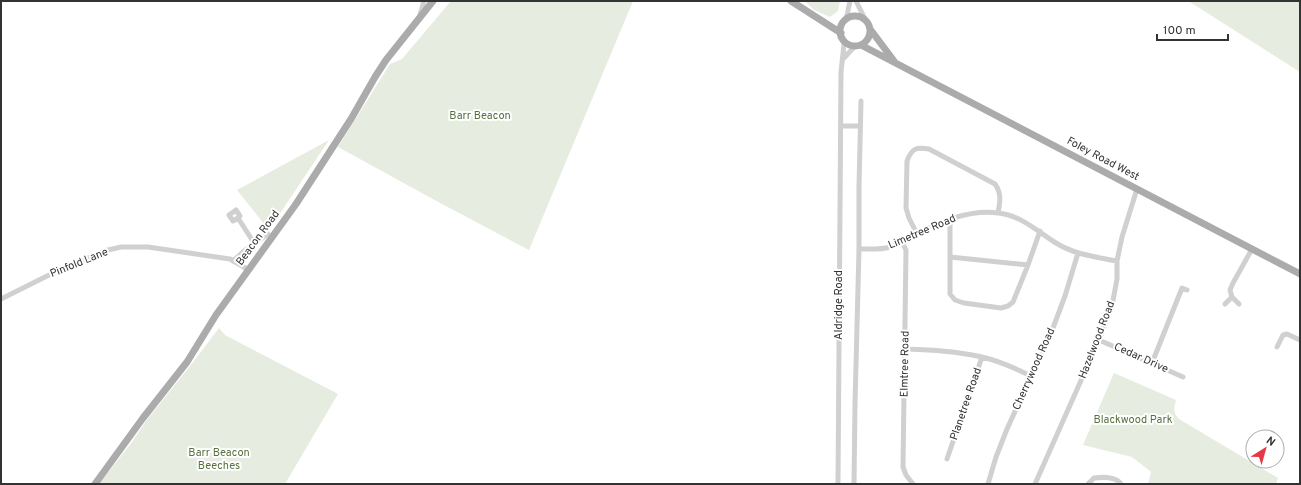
<svg xmlns="http://www.w3.org/2000/svg" width="1301" height="485" viewBox="0 0 1301 485" font-family="Overpass,sans-serif">
  <style>
    .green { fill: #e6ecdf }
    .lines { fill: none; stroke-linecap: round; stroke-linejoin: round }
    .minor { stroke: #d0d0d0; stroke-width: 5 }
    .major { stroke: #ababab; stroke-width: 7 }
    .labels { text-anchor: middle; dominant-baseline: central; stroke-width: 4; stroke-linejoin: round; paint-order: stroke }
    .park-label { font-size: 11px; fill: #56703f; stroke: #fff }
    .street-label { font-size: 11px; fill: #333; stroke: #fff }
  </style>
  <rect width="100%" height="100%" fill="#fff"/>
  <path class="green" d="M451,1H633L529,250L442,204L338,147L390,64L402,59Z
    M805,1H840L838,11L830,17L814,10Z
    M1188,1H1300V72L1201,9Z
    M329,140L269,230L237,190Z
    M219,328L225,335L338,394L285,484H99L132,442L146,421L194,361Z
    M1114,373L1176,400C1174,408 1173,413 1179,419L1278,478L1276,484H1148L1151,472L1132,457L1083,445Z"/>
  <g class="lines">
    <path class="minor" d="M856,1L866,21
      M420,15L424,1
      M846,20L850,1
      M844,58L855,46
      M841,126H860
      M238,218L233,221L229,215L236,210L240,216L238,218L254,243
      M950,220V294L955,300L964,303L1001,308L1008,306L1013,302L1028,265L1040,231
      M917,234L909,218L906,208L907,161C912,148 916,147 929,149L995,184C1002,194 1000,202 998,213
      M902,242L906,250L903,467L906,475L913,484
      M859,249C869,249 880,250 890,247C899,244 908,238 917,234C941,221 970,209 998,213C1021,215 1038,232 1056,243C1075,255 1097,257 1117,261
      M950,257L1028,265
      M233,261L244,251L268,234
      M1,299L47,276L104,251L121,247H148L230,259L249,270
      M1225,304L1232,297
      M1239,304L1232,297L1230,290L1233,283L1252,249
      M1099,340L1183,377
      M1277,347L1283,335L1287,334L1300,340
      M905,349C930,350 957,351 982,357C999,361 1015,368 1031,376
      M1152,363L1182,288L1187,290
      M947,459L982,357
      M838,484L841,72L844,44L842,38
      M854,484L855,404L859,249V186L861,101
      M988,484L996,457L1007,429L1053,328L1065,296L1078,253
      M1035,484L1099,340L1112,306L1117,279V261L1122,237L1137,189
      M1088,484L1094,478C1103,477 1116,476 1121,484"/>
    <path class="major" d="M791,1L841,33
      M840 31a15 15 0 1 1 30 0a15 15 0 1 1-30 0Z
      M870,29L894,61
      M861,45L1300,274
      M95,484L143,418L187,362L216,315L296,204L351,119L375,77L386,60L433,1"/>
  </g>
  <g class="labels">
    <g class="park-label">
      <text x="480" y="116">Barr Beacon</text>
      <text x="1133" y="420">Blackwood Park</text>
      <text x="219" y="453">Barr Beacon<tspan x="219" dy="13">Beeches</tspan></text>
    </g>
    <g class="street-label">
      <text transform="translate(1103 159) rotate(28)">Foley Road West</text>
      <text transform="translate(922 232) rotate(-23)">Limetree Road</text>
      <text transform="translate(258 238) rotate(-54)">Beacon Road</text>
      <text transform="translate(79 263) rotate(-22)">Pinfold Lane</text>
      <text transform="translate(839 305) rotate(-90)">Aldridge Road</text>
      <text transform="translate(1097 340) rotate(-69)">Hazelwood Road</text>
      <text transform="translate(1141 358) rotate(24)">Cedar Drive</text>
      <text transform="translate(905 364) rotate(-89)">Elmtree Road</text>
      <text transform="translate(1034 369) rotate(-66)">Cherrywood Road</text>
      <text transform="translate(966 404) rotate(-71)">Planetree Road</text>
    </g>
  </g>
  <rect width="1301" height="485" fill="none" stroke="#333333" stroke-width="4"/>
  <g transform="translate(1265 449) rotate(37)"><circle r="19" fill="#ffffff" stroke="#adadad"/>
  <path d="M0-3L7 15L0 10L-7 15Z" fill="#e63946"/>
  <text y="-6" font-size="11" font-weight="bold" text-anchor="middle" fill="#333333">N</text>
  </g>
  <path d="M1157 34v6h71v-6" fill="none" stroke="#333333" stroke-width="2"/>
  <text x="1163" y="34" font-size="12" fill="#333333" stroke="#ffffff" stroke-width="3" paint-order="stroke">100 m</text>
</svg>
